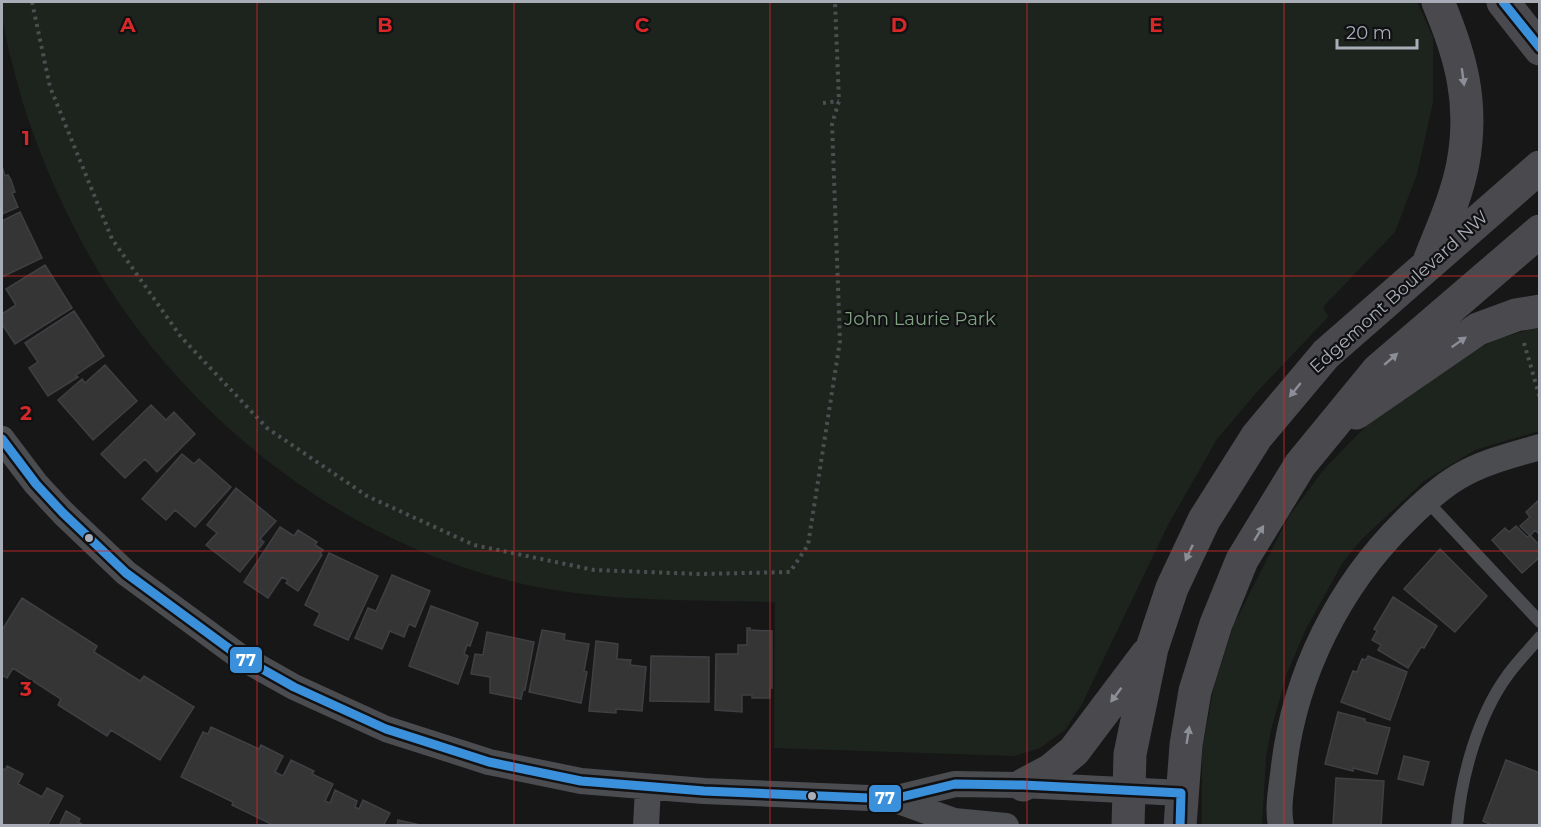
<svg xmlns="http://www.w3.org/2000/svg" width="1541" height="827" viewBox="0 0 1541 827" font-family="Montserrat,sans-serif">
  <style>
    .green { fill: #1d241e }
    .building { fill: #353536; stroke: #3f4043; stroke-width: 1.5 }
    .lines { fill: none; stroke-linecap: round; stroke-linejoin: round }
    .path { stroke: #4d4e52; stroke-width: 4; stroke-dasharray: 3 4.5; stroke-linecap: butt }
    .service { stroke: #4b4c50; stroke-width: 12 }
    .minor { stroke: #4b4c50; stroke-width: 26 }
    .secondary { stroke: #4a4a4e; stroke-width: 33 }
    .bus-1-casing { stroke: #111113; stroke-width: 14 }
    .bus-1 { stroke: #3a90db; stroke-width: 9 }
    .oneway { fill: #8c8f98 }
    .grid { fill: none; stroke: #d62828; stroke-width: 1.5; stroke-opacity: 0.55 }
    .bus-dot { fill: #a8adb8; stroke: #111113; stroke-width: 2 }
    .labels { text-anchor: middle; dominant-baseline: central; stroke-width: 4.5; stroke-linejoin: round; paint-order: stroke }
    .street-label { font-size: 18px; fill: #a8adb8; stroke: #111113 }
    .park-label { font-size: 18px; fill: #7fa381; stroke: #111113 }
    .grid-label { font-size: 20px; text-anchor: middle; font-weight: bold; fill: #d62828; stroke: #111113; stroke-width: 4.5; stroke-linejoin: round; paint-order: stroke }
    .line-badge { stroke: #111113; stroke-width: 2 }
    .badge-label { font-size: 16px; text-anchor: middle; font-weight: bold; fill: #fff }
  </style>
  <rect width="100%" height="100%" fill="#171717"/>
  <path class="green" d="M2,2H1417L1433,37V102L1417,174L1395,232L1323,307L1328,317L1256,393L1217,439L1168,525L1082,704L1065,730L1040,748L1015,756L774,748L775,602C697,600 620,602 542,588C337,549 156,399 67,213C44,166 25,117 13,66C7,44 2,24 2,2Z
    M1539,327V431L1475,450L1424,481L1361,540L1343,562L1306,629L1287,673L1271,730L1266,757L1262,825L1202,826V751L1214,686L1234,624L1289,516L1325,468L1370,422L1448,363L1497,339Z"/>
  <path class="building" d="M2,166L5,176L8,175L11,180L15,192L12,193L18,207L2,214Z
    M20,212L42,258L2,277V221Z
    M45,265L72,308L15,344L2,324V314L16,305L6,289Z
    M74,311L104,356L76,375L78,377L48,396L29,368L38,362L25,343Z
    M105,365L137,401L93,440L58,400L82,379L85,383Z
    M151,405L166,420L174,412L195,434L157,472L145,459L125,478L101,454Z
    M182,454L194,464L199,459L231,487L195,527L175,510L166,520L142,499Z
    M236,488L276,521L260,539L264,542L240,572L206,545L217,533L207,525Z
    M1540,499V535L1535,530L1530,536L1520,526L1530,517L1526,512Z
    M1516,526L1527,537L1530,535L1540,546V557L1522,573L1492,540L1505,528L1509,532Z
    M280,527L294,536L298,530L317,542L315,545L323,550L320,554L322,555L298,591L286,583L288,580L282,577L268,598L244,582Z
    M1440,549L1487,596L1455,632L1404,589Z
    M329,553L378,576L348,640L314,625L320,613L305,605Z
    M392,575L430,591L415,627L409,624L404,637L390,631L382,649L355,638L368,608L376,611Z
    M1393,597L1437,626L1424,648L1421,647L1408,668L1378,650L1381,645L1372,640L1377,631L1374,629Z
    M22,598L97,646L94,652L140,681L144,676L194,707L160,760L111,730L107,736L58,705L61,699L13,668L7,678L2,675V630Z
    M431,606L478,623L470,646L467,645L464,654L468,656L458,684L409,666Z
    M747,628H750V630L772,631V688H770V698H752V695H742V712L715,710L716,654H738V645H747Z
    M542,630L565,634L564,640L589,644L584,671L587,672L581,703L529,692Z
    M487,632L534,642L525,690H523L521,699L490,693V677L471,674L475,654L483,655Z
    M596,641L618,644L617,659L631,660L630,665L646,667L642,711L616,709V713L589,711Z
    M651,656L709,657V702L650,701Z
    M1368,656L1407,672L1390,720L1341,702L1353,671L1357,672L1362,659L1366,660Z
    M1338,712L1365,719V722L1390,728L1377,774L1353,768V771L1325,764Z
    M211,727L259,749L261,745L283,756L275,772L283,776L291,760L314,771L312,774L333,784L325,801L330,803L335,790L357,801L355,807L359,809L363,800L390,813L383,826H275L232,805L233,802L181,777L203,732L208,734Z
    M1404,756L1429,762L1423,785L1398,779Z
    M1506,760L1540,773V826H1494L1483,821Z
    M7,766L23,774L18,784L42,797L47,788L63,796L47,826H2V768L5,770Z
    M1336,778L1384,781L1381,826H1333Z
    M66,811L80,819L78,822L85,826H59Z
    M398,820L425,826H397Z"/>
  <g class="lines">
    <path class="path" d="M32,2L50,87L112,239L181,337L267,428L367,496L474,545L594,570L699,574L790,572L808,545L840,341L832,124L839,101L835,2
      M823,103L839,101
      M1524,343L1540,398"/>
    <path class="service" d="M1426,500L1540,622
      M1457,826C1461,777 1478,716 1507,676C1516,663 1529,650 1540,637"/>
    <path class="minor" d="M2,439L36,484L63,513L126,573L239,656L294,687L386,729L489,762L581,781L704,791L893,799L955,784L1023,785L1181,793
      M893,799L954,821L1006,826
      M646,826L648,788
      M1281,826C1277,806 1282,786 1284,766C1295,674 1339,586 1405,521C1421,505 1438,489 1458,477C1483,462 1512,455 1540,447"/>
    <path class="secondary" d="M1503,2L1540,49
      M1430,259C1442,228 1457,196 1463,163C1474,103 1461,56 1438,2
      M1356,413L1478,329L1516,315L1540,311
      M1023,785L1051,770L1074,751L1147,654
      M1128,826L1130,754L1152,648L1172,588L1204,520L1257,436L1326,354L1540,167
      M1180,826L1186,745L1195,691L1216,624L1242,560L1300,465L1378,370L1540,231"/>
    <defs>
      <path id="bus-1" d="M1503,2L1540,48
        M2,439L36,484L63,513L126,573L239,656L294,687L386,729L489,762L581,781L704,791L893,799L955,784L1023,785L1181,793L1180,826"/>
    </defs>
    <use href="#bus-1" class="bus-1-casing"/>
    <use href="#bus-1" class="bus-1"/>
  </g>
  <defs><path id="oneway-solid" d="M-6-.8H1V-3.2L6.5 0L1 3.2V.8H-6Z" transform="scale(1.5)"/></defs>
  <g class="oneway">
    <use href="#oneway-solid" transform="translate(1463 77) rotate(82)"/>
    <use href="#oneway-solid" transform="translate(1459 342) rotate(-35)"/>
    <use href="#oneway-solid" transform="translate(1391 359) rotate(-41)"/>
    <use href="#oneway-solid" transform="translate(1295 390) rotate(129)"/>
    <use href="#oneway-solid" transform="translate(1259 533) rotate(-58)"/>
    <use href="#oneway-solid" transform="translate(1189 553) rotate(115)"/>
    <use href="#oneway-solid" transform="translate(1116 695) rotate(127)"/>
    <use href="#oneway-solid" transform="translate(1188 735) rotate(-81)"/>
  </g>
  <path class="grid" d="M257,2V826M514,2V826M770,2V826M1027,2V826M1284,2V826M2,276H1540M2,551H1540"/>
  <g class="bus-dot">
    <circle cx="89" cy="538" r="5"/>
    <circle cx="812" cy="796" r="5"/>
  </g>
  <g class="labels">
    <g class="street-label">
      <text transform="translate(1399 292) rotate(-42)">Edgemont Boulevard NW</text>
    </g>
    <g class="park-label">
      <text x="920" y="319">John Laurie Park</text>
    </g>
  </g>
  <g class="grid-label">
    <text x="128" y="32">A</text>
    <text x="385" y="32">B</text>
    <text x="642" y="32">C</text>
    <text x="899" y="32">D</text>
    <text x="1156" y="32">E</text>
    <text x="26" y="145">1</text>
    <text x="26" y="420">2</text>
    <text x="26" y="696">3</text>
  </g>
  <g class="line-badge">
    <rect x="229" y="646" width="34" height="28" rx="6" fill="#3a90db"/>
    <rect x="868" y="784" width="34" height="29" rx="6" fill="#3a90db"/>
  </g>
  <g class="badge-label">
    <text x="246" y="666">77</text>
    <text x="885" y="804">77</text>
  </g>
  <rect width="1541" height="827" fill="none" stroke="#a8adb8" stroke-width="6"/>
  <path d="M1337 39v9h80v-9" fill="none" stroke="#a8adb8" stroke-width="3"/>
  <text x="1346" y="39" font-size="18" fill="#a8adb8" stroke="#111113" stroke-width="4.5" paint-order="stroke">20 m</text>
</svg>
